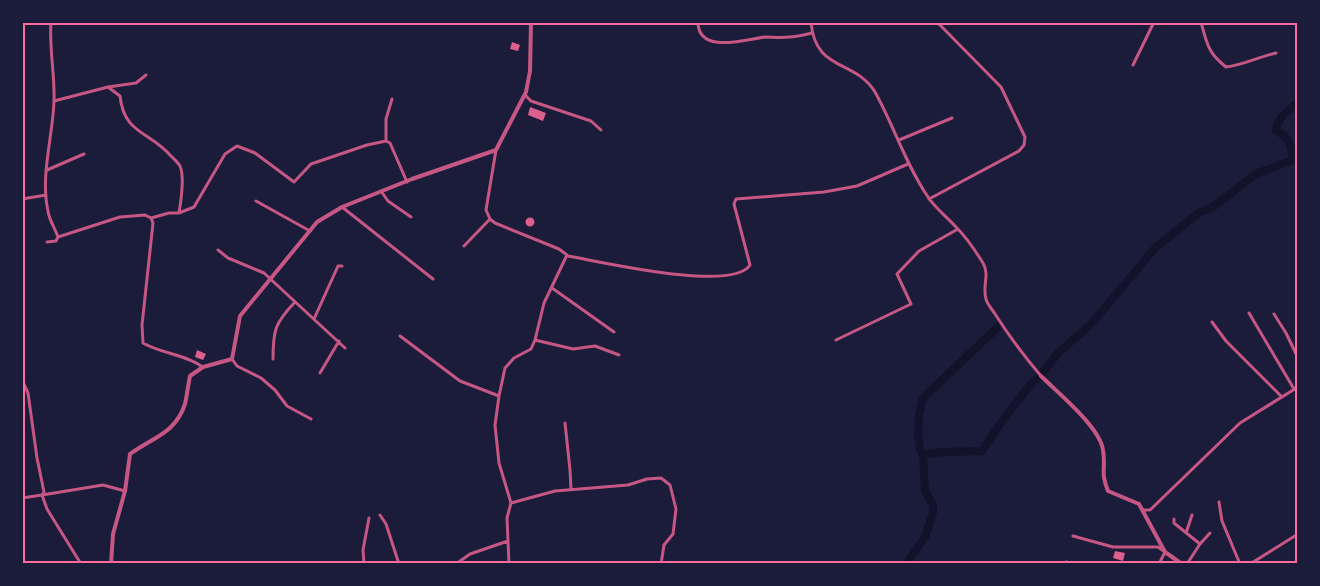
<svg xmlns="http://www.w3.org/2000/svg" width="1320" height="586" viewBox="0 0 1320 586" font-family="Overpass,sans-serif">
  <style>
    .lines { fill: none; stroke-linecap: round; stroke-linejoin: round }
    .canal { stroke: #12122b; stroke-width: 8 }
    .building { fill: #dd5f8e }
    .minor { stroke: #c65784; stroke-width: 3 }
    .tertiary { stroke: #c65784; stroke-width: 4 }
    .neatline { fill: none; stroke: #ff6b9d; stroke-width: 2 }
  </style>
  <rect width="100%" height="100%" fill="#1b1b3a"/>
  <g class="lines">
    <path class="canal" d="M1293,159C1290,144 1291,138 1276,131C1276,119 1289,110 1298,102
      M923,455L920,450L918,434L919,415L923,398L999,326
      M906,564L925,537L933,513V505L925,491L923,455L943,452L982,451L1000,424L1029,386L1041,375L1058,353L1092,323L1156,247L1200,212L1213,207L1256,174L1298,158"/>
  </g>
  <path class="building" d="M512,42L520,45L518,51L510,49Z
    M530,107L546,113L543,121L528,115Z
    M525.5 222a4.5 4.5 0 1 1 9 0a4.5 4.5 0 1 1-9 0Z
    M197,350L206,354L203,360L195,357Z
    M1115,551L1125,553L1123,561L1113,558Z"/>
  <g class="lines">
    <path class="minor" d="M51,22C49,49 55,74 54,101C53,136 40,176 48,211C49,220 55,228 58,237
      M698,22C698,55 747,39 765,37C773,37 781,38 789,37C796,37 804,35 812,33
      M811,22C815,72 855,59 875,92C894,126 906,165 928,197C935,208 947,217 956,227C967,238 975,250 983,263C990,275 982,286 986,299C987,304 992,309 995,314C1009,336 1024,356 1041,376
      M1201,22C1207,44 1208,53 1226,67C1243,65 1258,57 1276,53
      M1133,65L1154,22
      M108,87L120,96C124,134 149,131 170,155C173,158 178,162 180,166C185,177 181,201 179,213
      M525,95L531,101L591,121L601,130
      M392,99L386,119V141L390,143L407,182
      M54,101L108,87L136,83L146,75
      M899,140L952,118
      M496,150L486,210L490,219L495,223L559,249L567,255L544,303L535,340L531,349L514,358L505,368L499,396L495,425L499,463L511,503L555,491L628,485L647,479L661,478L670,485L676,509L673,534L664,545L661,564
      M47,170L84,154
      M381,191L388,201L411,217
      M22,199L46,195
      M929,199L1019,151L1024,145L1025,137L1001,87L937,22
      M256,201L310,231
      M342,207L433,279
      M151,218L153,223L142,325L143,343C162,354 185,354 203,367
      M47,242L56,241L58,237L120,217L145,215L151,218L169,213H179L194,207L225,154L237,146L255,153L294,182L311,164L367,145L386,141
      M464,246L490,219
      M218,250L228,258L264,273L345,348
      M568,256C598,261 732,293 750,265L734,204L736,199L824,192L857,186L908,164
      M552,288L614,332
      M1249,313L1294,389L1298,391
      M1274,314L1286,333L1298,358
      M314,319L338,266H342
      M1212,322L1226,341L1281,396
      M400,336L460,381L499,396
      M535,340L573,349L595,346L619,355
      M836,340L911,304L897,274L919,251L958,229
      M232,359L237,366L261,378L275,390L287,406L311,419
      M273,359C273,330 275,323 295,302
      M320,373L339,341
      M22,380L28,393L37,458L44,492L42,495L22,498
      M565,423L570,470L571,489
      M1219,502L1222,521L1240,564
      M1143,510H1150L1240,423L1298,387
      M380,515L386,524L399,564
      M1174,519V523L1200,544L1187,564
      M1186,533L1192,515
      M1073,536L1113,547H1158L1165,552L1159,564
      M1200,544L1210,533
      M1066,562L1075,564
      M81,564L47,509L42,495L103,485L125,491
      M364,564L363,550L369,518
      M456,564L470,554L508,541
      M509,564L507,518L511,503
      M1250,564L1298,534"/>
    <path class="tertiary" d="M1041,376C1058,393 1100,427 1103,450C1106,468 1100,472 1108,491L1139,504L1165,552L1182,564
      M111,564L113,534L125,491L130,454C153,437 175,434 185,404C187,395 188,386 190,376L203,367L232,359L240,316L317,222L342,207L412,179L496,150L526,92L530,71L531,22"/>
  </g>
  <rect width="1320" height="586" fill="none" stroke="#1b1b3a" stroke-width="48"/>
  <rect x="24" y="24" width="1272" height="538" class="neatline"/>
</svg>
